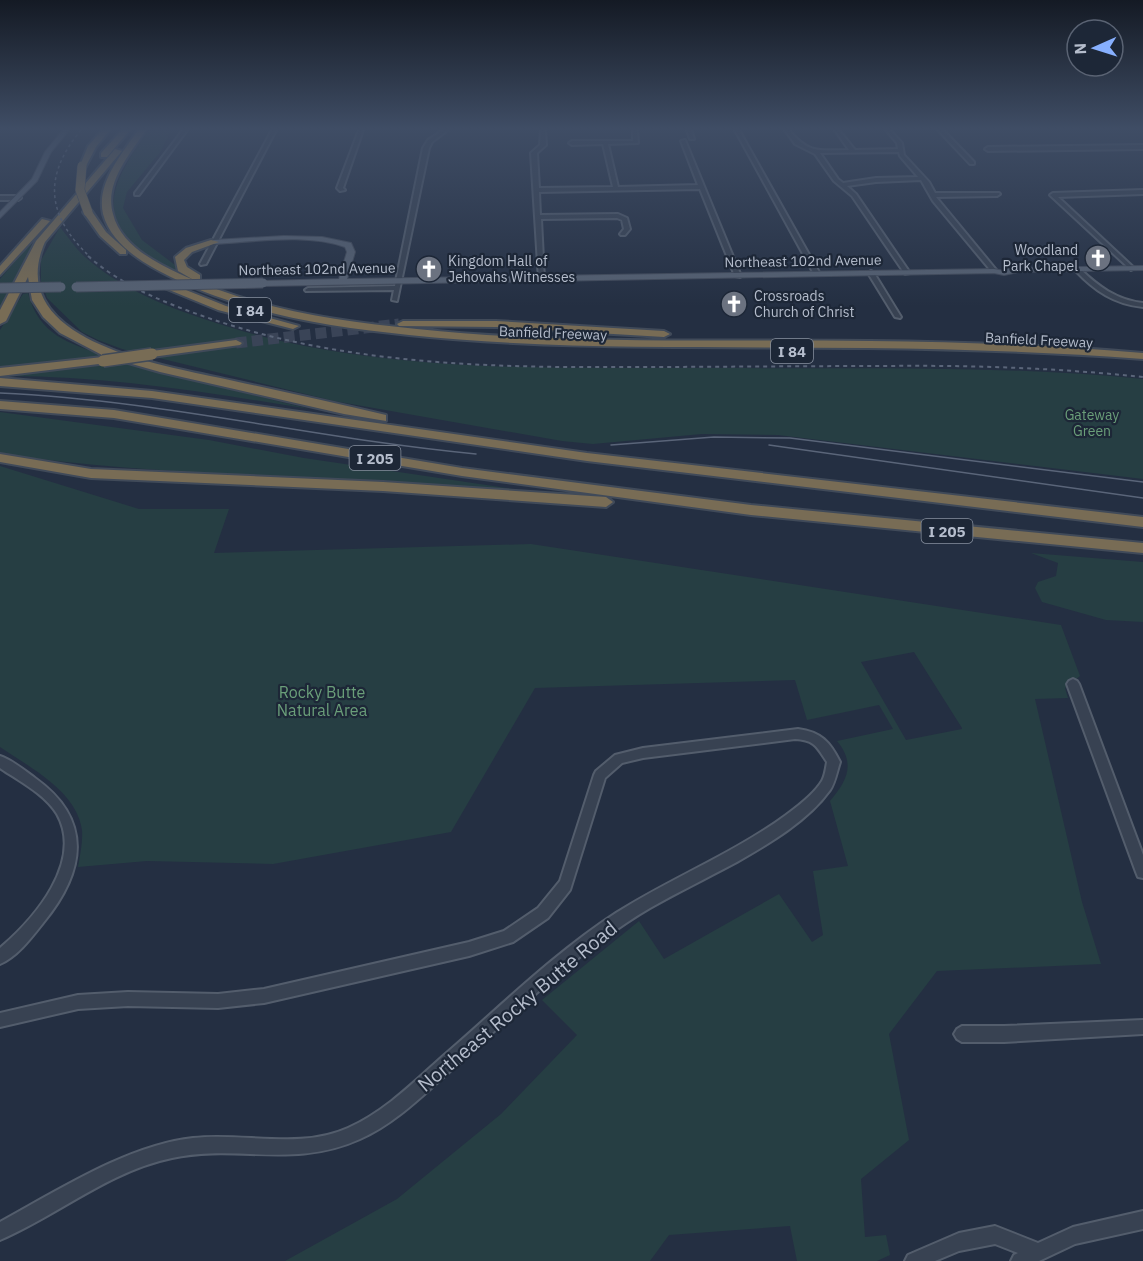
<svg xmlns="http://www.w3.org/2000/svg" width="1143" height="1261" viewBox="0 0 1143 1261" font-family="'IBM Plex Sans',sans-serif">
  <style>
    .green { fill: #263e43; fill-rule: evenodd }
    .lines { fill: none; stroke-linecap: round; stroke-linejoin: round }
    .highway-tunnel { stroke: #3a4457; stroke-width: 11; stroke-dasharray: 11 5; stroke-linecap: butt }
    .minor-casing { stroke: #535d6c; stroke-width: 4 }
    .major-casing { stroke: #424b5b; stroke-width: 2 }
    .highway-casing { stroke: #404a59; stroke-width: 4 }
    .minor { fill: #384252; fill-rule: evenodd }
    .major { fill: #566172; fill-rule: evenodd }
    .highway { fill: #786c55; fill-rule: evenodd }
    .tram { stroke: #5a6579; stroke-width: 1.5 }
    .rail-far1 { stroke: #5a6579; stroke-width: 1.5; stroke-dasharray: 3 3; stroke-linecap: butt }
    .rail { stroke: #5a6579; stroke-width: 2; stroke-dasharray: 4 4; stroke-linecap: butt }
    .major-bridge-casing { stroke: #424b5b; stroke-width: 11; stroke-linecap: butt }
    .highway-bridge-far1-casing { stroke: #404a59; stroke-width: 10; stroke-linecap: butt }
    .highway-bridge-casing { stroke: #404a59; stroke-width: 14; stroke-linecap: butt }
    .major-bridge { stroke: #566172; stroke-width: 9 }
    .highway-bridge-far1 { stroke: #786c55; stroke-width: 9 }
    .highway-bridge { stroke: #786c55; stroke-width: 11 }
    .labels { text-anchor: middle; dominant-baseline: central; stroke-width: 4.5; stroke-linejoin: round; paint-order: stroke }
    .far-poi-label { font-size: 14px; fill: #b5bdcc; stroke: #1d2737; text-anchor: start }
    .far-street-label { font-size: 14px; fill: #b5bdcc; stroke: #1d2737 }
    .far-park-label { font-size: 14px; fill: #6a9e79; stroke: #1d2737 }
    .shield { fill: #1d2737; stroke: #87909f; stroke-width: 1.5 }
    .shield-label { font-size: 15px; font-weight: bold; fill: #b5bdcc }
    .park-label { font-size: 16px; fill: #6a9e79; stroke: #1d2737 }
    .near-street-label { font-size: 20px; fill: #b5bdcc; stroke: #1d2737 }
  </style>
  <rect width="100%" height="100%" fill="#242f42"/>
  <path class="green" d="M149,130H171L161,151L127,192L123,208L142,240L195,280C181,280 165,268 154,260C90,217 113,181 149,130Z
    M60,227C68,237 76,249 85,257C119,287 162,305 204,319C370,376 549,367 722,368C862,369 1003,365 1143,379V479L778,435L702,434L593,444L562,441L334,401L122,349L98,340L82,332L47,298L41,281V260Z
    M32,244L11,292L0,311V279L29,245Z
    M28,293C39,335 68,343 106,356L0,367V330L23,294Z
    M117,362L310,409C210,393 109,376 7,376Z
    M0,412L209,440L304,458L526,491C350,477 174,478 0,454Z
    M0,466L139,509H229L214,553L531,544L1061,625L1080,676L1065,688L1068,698L1035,699L1082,902L1101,964L937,971L889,1034L909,1140L861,1179L865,1237L886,1235L890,1255L877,1261H797L790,1226L669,1235L650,1261H285L397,1199L501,1114L577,1035L542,1000L639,921L664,959L779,894L812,942L823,935L813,871L848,866L830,801C847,781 856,764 837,741L893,729L879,705L807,720L795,680L535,688L451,832L273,864L147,861L78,867C80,855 83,842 82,830C77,791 29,767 0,747ZM914,652L962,728V729L906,740L861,662Z
    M1031,553L1143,562V622L1106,620L1042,602L1035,588L1038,582L1056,576L1058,563Z"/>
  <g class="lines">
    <path class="highway-tunnel" d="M236,343L399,324"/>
    <defs>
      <path id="minor" d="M183,130H187L139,195H135V193Z
        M272,130H276L206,264L201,265L200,264Z
        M359,130H363L343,188L345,190L340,191L337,188Z
        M443,130H448L432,142L429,148L397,301L392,300L394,290L306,291L305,290L308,288L395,286L423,148L428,140Z
        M541,130H545L546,145L537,153L539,188L613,187L603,144L572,145L569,143L572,141H633V130H637L638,143L608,144L618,187L698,185L681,141L685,140L741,276L740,277L735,276L700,189L539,192L540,215L618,214L627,218L630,229L625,235H621L620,234L624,229L622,220L617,218L541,219L544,279L539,280L531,153L540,145Z
        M687,130H691L694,139H690Z
        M735,130H739L820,274L819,275L814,274Z
        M785,130H789C809,155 821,150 849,150L835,130H839L855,150L898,149L897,143L886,130H890L902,143L904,155L929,182L935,193H999L1000,194L997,196L936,197L997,271L992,272L933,201L921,180L876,182L847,186L856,194L910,273L905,274L852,196L834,181L815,154L795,144ZM899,152L900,156L918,177L876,178L843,183L838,179L820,153Z
        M938,130H943L974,162V164H970Z
        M1143,145V149L988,151L985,149L988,147Z
        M1143,190V194L1058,197L1133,267V269L1131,270L1050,195L1053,193Z
        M0,196H18L21,198L18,200H0Z
        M1075,268H1079C1098,286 1116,300 1143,303V307C1114,304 1095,291 1075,270Z
        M871,271L874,273L901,317L900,318L895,317L868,273Z
        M1073,679L1077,681L1079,684L1143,855V878L1138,877L1136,872L1067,684L1069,681Z
        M798,729C821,732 830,742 840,762C837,771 835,783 830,790C807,822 768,844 735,863C707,878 678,892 650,908C614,929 581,955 549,982C515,1012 482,1042 448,1073C421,1097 394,1124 360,1139C294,1169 238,1144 172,1158C109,1171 58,1215 0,1240V1222C57,1191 128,1145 193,1138C244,1132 299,1150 348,1128C384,1112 413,1083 442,1057C499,1008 553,954 616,913C671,878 733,854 786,815C797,807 815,793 822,781C825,776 826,768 827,762C817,747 815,740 795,739L643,758L622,763L605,778L570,890L548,918L513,942L469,956L264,1003L218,1008L128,1006L78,1009L0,1027V1013L78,995L128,992L218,994L264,989L469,942L504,931L538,908L560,881L594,775L596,771L615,755L643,748Z
        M0,756C12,760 24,770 35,778C94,820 85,872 43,923C32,937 17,957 0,964V948C34,919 84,862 57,814C45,794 19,781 0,768Z
        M1143,1020V1034L1004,1042H962L957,1039L954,1034L957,1029L962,1026H1004Z
        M1143,1211V1229L1075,1244L1039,1261H1011L1014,1255L1018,1253L995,1244L959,1251L935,1261H905L908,1255L959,1233L995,1226L1038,1243L1073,1227Z"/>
      <path id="major" d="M63,130H69L51,152L37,181L0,218V212L32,179L45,152Z
        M284,236L322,237L351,243L355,252L347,279L994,269L1004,271L1010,266L1018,268L1143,266V270L1018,272L1004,275L994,273L263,286L260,285V281L339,279L347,252L345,247C305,233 255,242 214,244L210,242L214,240Z"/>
      <path id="highway" d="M102,130H110L96,147L85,168H79L88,146Z
        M122,130H130L107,157H101V153Z
        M138,130H146C130,154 104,183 113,214C120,244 154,262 180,274C255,309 335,321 417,329C567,345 719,339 870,341C961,342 1052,345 1143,353V359C1051,352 959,349 867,348C714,346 561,351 409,335C329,327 248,314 175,279C148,266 112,247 103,214C96,183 122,154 138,130Z
        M115,149L122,151L45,242C0,344 174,367 234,381C285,392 335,403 386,415V421L344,414L160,372L104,356L60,333L43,317L32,300L28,277L6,321L0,324V310L36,241Z
        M85,210H91L106,232L126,250V254H120L100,236L83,212Z
        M42,219L50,221L0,275V266Z
        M211,240L219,242L192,252L184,260L187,267L200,275V279H192L178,271L175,257L186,248Z
        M166,282L226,306L299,326L293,329L218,310L162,287L161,285Z
        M403,321H496L664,331L670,334L664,337L496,327L399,326L397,324Z
        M236,340L242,343L240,345L152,357L146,354L152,351Z
        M103,357L107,359V363L0,376V368Z
        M0,378L152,391L587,453L1143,517V527L587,461L152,398L0,386Z
        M0,401L114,410L462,468L751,505L1143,543V553L751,515L462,476L114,418L0,409Z
        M0,454L91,469L383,482L606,497L613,502L606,507L383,491L91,478L0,462Z"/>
    </defs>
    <use href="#minor" class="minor-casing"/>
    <use href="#major" class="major-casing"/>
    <use href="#highway" class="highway-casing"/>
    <use href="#minor" class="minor"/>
    <use href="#major" class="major"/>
    <use href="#highway" class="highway"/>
    <path class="tram" d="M0,393C161,400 316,439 476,454
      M611,445L714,437L790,438L1143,482
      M769,445L1143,498"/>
    <path class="rail-far1" d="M81,130C42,177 47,216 90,257"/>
    <path class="rail" d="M88,256C120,284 158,300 197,314C336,364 483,368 629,367C714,367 799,366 884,366C971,365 1057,368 1143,377"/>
    <defs>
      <path id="major-bridge" d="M76,287L263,283
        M0,288L61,287"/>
      <path id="highway-bridge-far1" d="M82,166L80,190L88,212"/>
      <path id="highway-bridge" d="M103,361L152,354"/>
    </defs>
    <use href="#major-bridge" class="major-bridge-casing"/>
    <use href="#highway-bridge-far1" class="highway-bridge-far1-casing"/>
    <use href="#highway-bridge" class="highway-bridge-casing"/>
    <use href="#major-bridge" class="major-bridge"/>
    <use href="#highway-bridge-far1" class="highway-bridge-far1"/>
    <use href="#highway-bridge" class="highway-bridge"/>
  </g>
  <linearGradient id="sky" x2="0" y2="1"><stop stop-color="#141a24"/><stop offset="0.42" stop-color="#3f4d65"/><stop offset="1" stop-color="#3f4d65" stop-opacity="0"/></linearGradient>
  <rect width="1143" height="306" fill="url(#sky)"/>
  <defs>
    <symbol id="church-disc" viewBox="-11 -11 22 22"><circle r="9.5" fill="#6b7280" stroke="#1d2737"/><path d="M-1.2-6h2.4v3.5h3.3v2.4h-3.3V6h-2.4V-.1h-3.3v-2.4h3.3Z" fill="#fff"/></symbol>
  </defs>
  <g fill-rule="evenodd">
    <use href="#church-disc" x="1083" y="243" width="30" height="30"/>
    <use href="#church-disc" x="414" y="254" width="30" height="30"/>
    <use href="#church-disc" x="719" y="289" width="30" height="30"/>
  </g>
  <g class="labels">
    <g class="far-poi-label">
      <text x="1078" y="250" text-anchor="end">Woodland<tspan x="1078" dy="16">Park Chapel</tspan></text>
      <text x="448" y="261">Kingdom Hall of<tspan x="448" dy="16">Jehovahs Witnesses</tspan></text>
      <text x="754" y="296">Crossroads<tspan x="754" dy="16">Church of Christ</tspan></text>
    </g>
    <g class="far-street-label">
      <text transform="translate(803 261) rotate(-1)">Northeast 102nd Avenue</text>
      <text transform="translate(317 269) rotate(-1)">Northeast 102nd Avenue</text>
      <text transform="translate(553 333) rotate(2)">Banfield Freeway</text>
      <text transform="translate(1039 340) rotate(3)">Banfield Freeway</text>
    </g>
    <g class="far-park-label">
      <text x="1092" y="415">Gateway<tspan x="1092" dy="16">Green</tspan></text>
    </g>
    <g class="shield">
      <rect x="229" y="298" width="42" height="24" rx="4.5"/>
      <rect x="771" y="339" width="42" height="24" rx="4.5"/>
      <rect x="349.5" y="446" width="51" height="24" rx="4.5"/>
      <rect x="921.5" y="519" width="51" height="24" rx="4.5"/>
    </g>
    <g class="shield-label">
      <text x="250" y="310">I 84</text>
      <text x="792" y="351">I 84</text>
      <text x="375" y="458">I 205</text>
      <text x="947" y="531">I 205</text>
    </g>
    <g class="park-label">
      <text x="322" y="692">Rocky Butte<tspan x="322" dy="18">Natural Area</tspan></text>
    </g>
    <g class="near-street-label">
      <text transform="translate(517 1006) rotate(-40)">Northeast Rocky Butte Road</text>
    </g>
  </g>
  <g transform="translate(1095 48) rotate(267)"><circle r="28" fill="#1d2737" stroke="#5a6373" stroke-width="1.5"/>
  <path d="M0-4.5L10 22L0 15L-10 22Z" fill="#87b0ff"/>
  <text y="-9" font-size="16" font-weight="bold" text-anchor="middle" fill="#b5bdcc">N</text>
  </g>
</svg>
